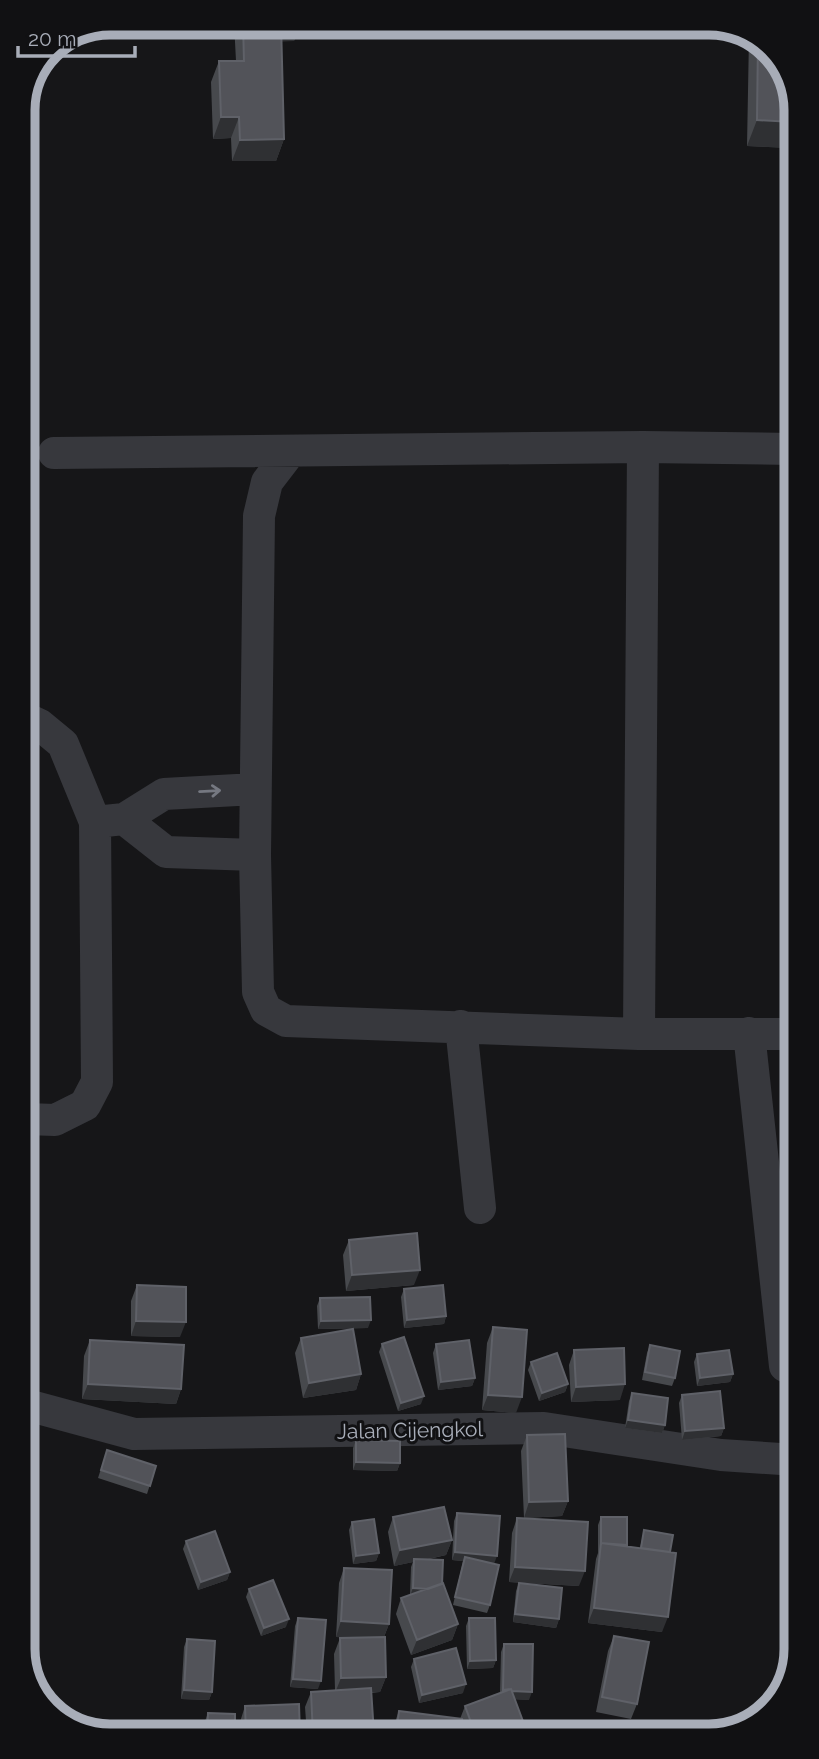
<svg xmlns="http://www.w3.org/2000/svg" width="819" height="1759" viewBox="0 0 819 1759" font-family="Raleway,sans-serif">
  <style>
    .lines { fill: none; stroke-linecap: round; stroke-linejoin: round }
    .minor { stroke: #37383d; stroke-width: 32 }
    .wall { fill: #47494d }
    .shaded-wall { fill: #2f3033 }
    .building { fill: #525359; stroke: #5f6168; stroke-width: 2 }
    .oneway { stroke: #757881 }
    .labels { text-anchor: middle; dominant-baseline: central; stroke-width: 6; stroke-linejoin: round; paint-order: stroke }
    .street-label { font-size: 21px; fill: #a8adb8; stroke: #111113 }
    .rim { fill: none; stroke: #a8adb8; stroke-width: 9 }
  </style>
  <rect width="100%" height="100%" fill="#161618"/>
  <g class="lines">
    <path class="minor" d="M290,452L267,482L259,516L255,855L258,992L266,1010L286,1021L639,1034H794
      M54,453L643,447L793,449
      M25,718L40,725L63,744L95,822L97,1082L85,1105L55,1120L26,1119
      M124,819L166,852L255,855
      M95,822L124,819L164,794L255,789
      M461,1026L480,1208
      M749,1033L785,1366
      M639,1034L643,447
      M27,1405L134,1434L544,1428L721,1455L796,1460"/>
  </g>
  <path class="wall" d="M234,23H301L294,41H281L284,139L276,161H232L231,138L213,139L211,82L219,61H236Z
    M749,36L762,41L791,82L792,148L747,146Z
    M349,1240L414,1285L346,1291L343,1255Z
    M137,1285L180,1337L131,1336V1301Z
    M404,1289L446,1316L444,1324L404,1328L401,1297Z
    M320,1298L368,1328L318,1329L317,1306Z
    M493,1327L516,1413L482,1410L487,1343Z
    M301,1338L361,1374L356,1390L303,1398L295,1353Z
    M90,1340L181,1389L176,1404L82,1399L84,1356Z
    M382,1344L421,1404L398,1411L379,1352Z
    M436,1344L475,1378L472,1386L438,1390L433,1353Z
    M650,1345L675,1378L672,1386L642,1380L647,1353Z
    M574,1350L620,1400L571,1402L569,1365Z
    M697,1354L733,1374L730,1382L697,1386L694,1362Z
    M531,1362L568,1384L565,1392L539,1401L528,1370Z
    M632,1393L665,1425L662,1433L625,1428L629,1401Z
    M682,1395L724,1428L721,1436L682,1440L679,1403Z
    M527,1435L568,1501L562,1516L524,1518L521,1451Z
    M356,1440L400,1463L397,1471L353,1470V1448Z
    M107,1450L156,1466L147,1494L98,1478Z
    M457,1513L494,1564L490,1605L487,1613L453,1605L463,1561L452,1560L454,1521Z
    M393,1517L452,1540L446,1555L425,1560L442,1584L458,1624L452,1640L411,1655L396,1614L401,1598L410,1595L411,1567L413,1562L394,1566L388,1532Z
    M601,1517L627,1545L626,1546L640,1548L644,1530L670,1552L662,1632L588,1623L596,1559L598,1553V1525Z
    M517,1518L579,1586L509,1582L512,1533Z
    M352,1522L379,1553L376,1561L353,1564L349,1530Z
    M186,1541L230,1572L227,1580L198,1590L183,1549Z
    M344,1568L389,1624L384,1637L386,1677L380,1692L371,1693L374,1734L307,1735L305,1707L311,1692L335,1690L334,1654L340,1638H360L336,1637L339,1583Z
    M519,1583L559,1619L556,1628L513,1622L516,1591Z
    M249,1589L286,1627L261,1636L246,1597Z
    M298,1618L318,1689L290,1687L295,1626Z
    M469,1618L496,1660L493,1668L467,1669L466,1626Z
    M614,1636L637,1704L631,1719L596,1712L608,1651Z
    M187,1639L212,1692L209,1700L181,1699L184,1647Z
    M504,1644L529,1700L515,1699L526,1733L392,1734L393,1727L399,1711L460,1719L465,1706L500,1693L501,1652Z
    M414,1659L463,1693L419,1703L411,1667Z
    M245,1706L300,1735H240V1722Z
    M208,1713L235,1735H205V1721Z
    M154,1724L199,1735L151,1736V1732Z"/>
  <path class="shaded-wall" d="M280,23H301L294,41L273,42Z
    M221,117H239L231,138L213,139Z
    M757,120L792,122V148L747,146Z
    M284,139L276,161H232L240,140Z
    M420,1270L414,1285L346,1291L352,1275Z
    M446,1316L444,1324L404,1328L407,1320Z
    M371,1320L368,1328L318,1329L321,1321Z
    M136,1321L186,1322L180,1337L131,1336Z
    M361,1374L356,1390L303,1398L309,1383Z
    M733,1374L730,1382L697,1386L700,1378Z
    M475,1378L472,1386L438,1390L441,1382Z
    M88,1384L181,1389L176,1404L82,1399Z
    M568,1384L565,1392L539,1401L542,1393Z
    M625,1384L620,1400L571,1402L576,1387Z
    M488,1395L522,1397L516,1413L482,1410Z
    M424,1396L421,1404L398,1411L401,1403Z
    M628,1420L665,1425L662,1433L625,1428Z
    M724,1428L721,1436L682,1440L685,1431Z
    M356,1462L400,1463L397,1471L353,1470Z
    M568,1501L562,1516L524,1518L529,1502Z
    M452,1540L446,1555L414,1562V1559L413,1562L394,1566L400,1550Z
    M455,1552L497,1556L494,1564L465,1557L463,1561L452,1560Z
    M379,1553L376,1561L353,1564L356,1556Z
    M515,1567L585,1571L579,1586L509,1582Z
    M230,1572L227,1580L198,1590L201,1582Z
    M413,1588L442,1590L410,1596Z
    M594,1608L668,1617L662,1632L588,1623Z
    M515,1614L559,1619L556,1628L513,1622Z
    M289,1619L286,1627L261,1636L264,1628Z
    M341,1621L389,1624L383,1639L336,1637Z
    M458,1624L452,1640L411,1655L417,1640Z
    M496,1660L493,1668L467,1669L470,1661Z
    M386,1677L380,1692L335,1693L341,1678Z
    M293,1679L321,1681L318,1689L290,1687Z
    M466,1684L463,1693L419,1703L422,1695Z
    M184,1690L212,1692L209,1700L181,1699Z
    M503,1690L532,1692L529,1700L500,1699Z"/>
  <path class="building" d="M243,23H281L284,139L240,140L239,117H221L219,61H244Z
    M758,39L762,41L791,82L792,122L757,120Z
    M417,1233L420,1270L352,1275L349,1240Z
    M137,1285L186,1287V1322L136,1321Z
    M443,1285L446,1316L407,1320L404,1289Z
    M370,1297L371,1320L321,1321L320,1298Z
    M493,1327L527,1330L522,1397L488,1395Z
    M353,1329L361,1374L309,1383L301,1338Z
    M404,1337L424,1396L401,1403L382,1344Z
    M90,1340L184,1345L181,1389L88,1384Z
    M469,1340L475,1378L441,1382L436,1344Z
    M650,1345L680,1351L675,1378L645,1372Z
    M624,1348L625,1384L576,1387L574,1350Z
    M729,1350L733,1374L700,1378L697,1354Z
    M557,1353L568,1384L542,1393L531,1362Z
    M720,1391L724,1428L685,1431L682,1395Z
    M632,1393L668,1398L665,1425L628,1420Z
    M565,1434L568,1501L529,1502L527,1435Z
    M356,1440L400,1441V1463L356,1462Z
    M107,1450L156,1466L150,1486L101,1470Z
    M444,1507L452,1540L400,1550L393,1517Z
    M457,1513L500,1516L497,1556L455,1552Z
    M601,1517H627V1545L601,1543V1545Z
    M517,1518L588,1522L585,1571L515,1567Z
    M374,1519L379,1553L356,1556L352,1522Z
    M644,1530L673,1535L670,1552L641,1548Z
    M215,1531L230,1572L201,1582L186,1541Z
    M601,1543L676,1553L668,1617L594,1608Z
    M465,1557L499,1565L490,1605L455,1597Z
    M414,1559L443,1560L442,1584L428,1589L413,1588Z
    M344,1568L392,1570L389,1624L341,1621Z
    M273,1580L289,1619L264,1628L249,1589Z
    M443,1583L458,1624L417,1640L401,1598Z
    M519,1583L562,1588L559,1619L515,1614Z
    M27,1598H30L31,1673H27Z
    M298,1618L326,1620L321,1681L293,1679Z
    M469,1618H495L496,1660L470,1661Z
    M614,1636L649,1642L637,1704L602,1697Z
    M385,1637L386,1677L341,1678L340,1638Z
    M187,1639L215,1641L212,1692L184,1690Z
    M504,1644H533L532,1692L512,1691L511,1689L503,1690Z
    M456,1648L466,1684L422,1695L414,1659Z
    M371,1688L374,1734L313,1735L311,1692Z
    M511,1689L527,1732L523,1733H475L465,1706Z
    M299,1704L300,1735H246L245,1706Z
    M399,1711L462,1719L464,1733L396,1734Z
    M208,1713L235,1714V1735H207Z
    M199,1722V1735L154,1736V1724Z"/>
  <defs><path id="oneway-shaft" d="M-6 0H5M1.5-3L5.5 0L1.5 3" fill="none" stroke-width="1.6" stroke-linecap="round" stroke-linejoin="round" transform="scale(1.75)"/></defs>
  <use class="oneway" href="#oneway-shaft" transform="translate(210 791) rotate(-3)"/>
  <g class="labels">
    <g class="street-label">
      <text transform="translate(410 1430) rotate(-1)">Jalan Cijengkol</text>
    </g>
  </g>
  <path d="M0 0H819V1759H0ZM110 35H709A75 75 0 0 1 784 110V1649A75 75 0 0 1 709 1724H110A75 75 0 0 1 35 1649V110A75 75 0 0 1 110 35Z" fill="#111113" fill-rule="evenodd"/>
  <path class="rim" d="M110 35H709A75 75 0 0 1 784 110V1649A75 75 0 0 1 709 1724H110A75 75 0 0 1 35 1649V110A75 75 0 0 1 110 35Z"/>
  <path d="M18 46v10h117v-10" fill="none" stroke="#a8adb8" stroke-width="3.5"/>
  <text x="28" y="46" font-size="21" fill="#a8adb8" stroke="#111113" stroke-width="5" paint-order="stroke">20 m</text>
</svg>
